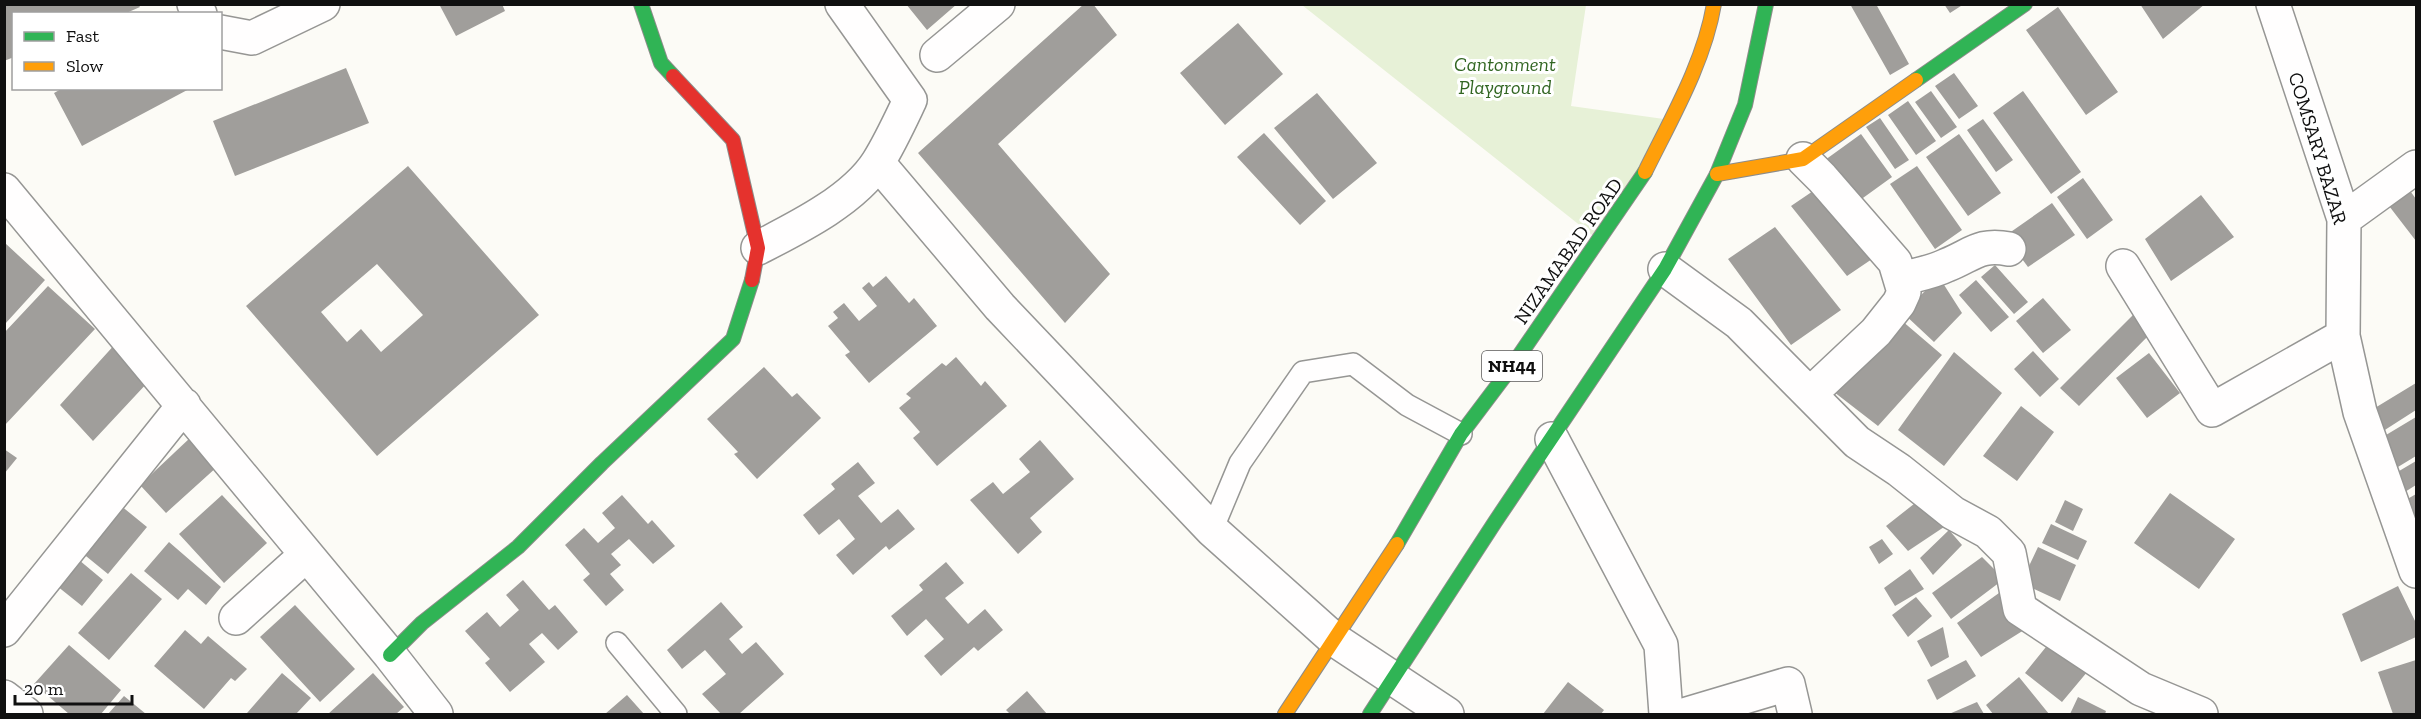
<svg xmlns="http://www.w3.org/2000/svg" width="2421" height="719" viewBox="0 0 2421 719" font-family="'Zilla Slab',serif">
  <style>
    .green { fill: #e7f1d7 }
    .building { fill: #a09e9b; fill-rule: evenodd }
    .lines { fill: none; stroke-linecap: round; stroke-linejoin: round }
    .lane-casing { stroke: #969694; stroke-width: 24 }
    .street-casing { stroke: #969694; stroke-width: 36 }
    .fast-casing { stroke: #8d8c8a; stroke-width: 16 }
    .slow-casing { stroke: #8d8c8a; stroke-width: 16 }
    .jam-casing { stroke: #8d8c8a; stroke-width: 16 }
    .lane { stroke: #fffefe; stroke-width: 21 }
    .street { stroke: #fffefe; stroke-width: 33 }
    .fast { stroke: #30b455; stroke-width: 14 }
    .slow { stroke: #ff9f0a; stroke-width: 14 }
    .jam { stroke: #e5322d; stroke-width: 14 }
    .labels { text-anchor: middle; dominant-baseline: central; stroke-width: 6; stroke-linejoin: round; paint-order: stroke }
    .shield { fill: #fff; stroke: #585858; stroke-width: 1.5 }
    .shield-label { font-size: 18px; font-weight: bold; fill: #101010 }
    .park-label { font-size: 20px; font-style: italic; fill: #326622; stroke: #fff }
    .street-label { font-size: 20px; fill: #101010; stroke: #fff }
  </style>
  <rect width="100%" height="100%" fill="#fcfbf6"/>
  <path class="green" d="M1302,5H1586L1571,106L1671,120L1601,242Z"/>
  <path class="building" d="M4,4H138L140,7L124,14H14V57L4,61Z
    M439,4H502L505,11L456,36Z
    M906,4H957L927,30Z
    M1084,4H1093L1117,35L998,144L1110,274L1065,323L918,153Z
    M1850,4H1876L1909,64L1890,75Z
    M1944,4H1964L1950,13Z
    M2140,4H2205L2163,39Z
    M2058,7L2118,92L2086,115L2026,30Z
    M1238,23L1283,74L1225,125L1180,73Z
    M346,68L369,123L235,176L213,121Z
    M1954,73L1978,106L1959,119L1935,86Z
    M63,88H191L82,146L54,93Z
    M1931,91L1957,127L1941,138L1915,102Z
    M2023,91L2081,172L2051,194L1993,113Z
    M1317,93L1377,163L1333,199L1274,128Z
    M1908,101L1936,141L1916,155L1888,115Z
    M1880,118L1909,160L1895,169L1866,127Z
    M1983,119L2013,160L1996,172L1967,130Z
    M1264,133L1326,201L1300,225L1237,157Z
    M1861,134L1892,177L1856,203L1825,160Z
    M1959,134L2001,193L1968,216L1926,157Z
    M408,166L539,315L377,456L246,306ZM377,264L423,315L381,352L361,329L347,342L321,312Z
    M1917,166L1962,230L1935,249L1890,184Z
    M2083,178L2113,220L2087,239L2057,197Z
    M1819,187L1875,257L1847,276L1791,206Z
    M2408,188L2416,199V241L2386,202Z
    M2201,195L2234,237L2171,281L2145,239Z
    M2052,203L2075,235L2028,267L2005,236Z
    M1775,227L1841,310L1791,345L1728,259Z
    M5,243L45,280L5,324Z
    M1995,265L2028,302L2014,314L1981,277Z
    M886,276L909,303L914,298L937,326L869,383L845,355L850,352L828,326L838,318L833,312L844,303L859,321L877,306L862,288L869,282L873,287Z
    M1939,277L1962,313L1934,342L1903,313Z
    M1976,280L2009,317L1991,332L1959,295Z
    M48,286L95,329L4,426V333Z
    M2043,298L2071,330L2043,353L2016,321Z
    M2134,314L2152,332L2079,406L2060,388Z
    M1901,320L1942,355L1878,426L1834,392Z
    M117,342L149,381L93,441L60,405Z
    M2033,351L2059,379L2040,397L2014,369Z
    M1954,352L2002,393L1944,466L1898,430Z
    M2149,353L2180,393L2147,418L2116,378Z
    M956,357L981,386L985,381L1007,406L937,466L913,438L920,432L899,408L911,398L906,394L942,363L946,366Z
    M764,367L792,397L797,393L821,418L757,479L734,454L738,452L707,419Z
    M2416,383V410L2377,435L2365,414Z
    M2021,406L2054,432L2017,481L1983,456Z
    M2416,417V456L2393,470L2376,441Z
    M191,437L218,466L166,513L140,485Z
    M1040,440L1074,479L1030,518L1042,532L1018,554L970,500L993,482L1003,494L1030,472L1019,459Z
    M4,449L17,458L4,474Z
    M2416,461V485L2400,495L2389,477Z
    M858,462L875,483L858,496L881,523L898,509L915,529L889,550L886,546L853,575L836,555L855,539L839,519L819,535L803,515L835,489L831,484Z
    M2170,493L2235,539L2199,589L2134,543Z
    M2416,494V535L2399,504Z
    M222,495L267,543L224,583L179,534Z
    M622,495L648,524L652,520L675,546L653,564L629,539L611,554L621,565L610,574L624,590L606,606L583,580L590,574L565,545L584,528L598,543L615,528L602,513Z
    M1919,500L1944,527L1908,551L1886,526Z
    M2065,500L2083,509L2073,531L2055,522Z
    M120,505L147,527L108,574L81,552Z
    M2051,524L2087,541L2078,560L2042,543Z
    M1949,530L1962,545L1933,575L1920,558Z
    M1882,539L1893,554L1879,564L1869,547Z
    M169,542L221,587L206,605L188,589L178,600L144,571Z
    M2038,547L2076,565L2060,601L2021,583Z
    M1982,557L2004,579L1951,619L1932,593Z
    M79,560L103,580L82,606L57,586Z
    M946,562L964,583L945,598L968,624L985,609L1003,630L978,651L974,647L941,676L924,656L944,639L926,619L907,636L891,616L923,590L919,585Z
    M1910,569L1924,589L1895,606L1884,588Z
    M131,573L162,599L109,660L78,633Z
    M523,580L549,610L555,605L578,632L558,650L542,633L529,644L545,662L510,692L485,663L490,659L465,631L487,612L500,627L519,610L506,595Z
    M2398,586L2416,623V637L2361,662L2342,614Z
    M1999,593L2024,630L1981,657L1957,623Z
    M1916,597L1932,616L1908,637L1892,615Z
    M721,602L743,627L729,639L742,654L756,642L784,674L739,714H721L702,694L726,674L705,650L682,669L667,650Z
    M295,605L355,669L320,702L260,637Z
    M1943,627L1949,657L1931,667L1917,641Z
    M185,630L201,644L208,636L247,669L235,681L231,678L204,709L154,666Z
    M2050,642L2088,671L2062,702L2025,673Z
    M69,645L121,690L101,714H69L34,684Z
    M1966,660L1976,676L1937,700L1927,680Z
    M2416,660V714H2393L2378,672Z
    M282,673L311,698L296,714H248L247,713Z
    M373,673L404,707L396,714H328Z
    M2019,677L2049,714H1993L1986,705Z
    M1568,682L1604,710L1601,714H1543Z
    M1027,691L1047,714H1010L1006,710Z
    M627,695L644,714H605Z
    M124,696L146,714H108Z
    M2078,697L2106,711L2105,714H2070Z
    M1977,702L1984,714H1949Z"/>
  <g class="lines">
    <defs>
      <path id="lane" d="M1212,530L1240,463L1303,372L1353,364L1407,405L1461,434
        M617,643L676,714"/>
      <path id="street" d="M194,4L200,14
        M2273,4L2344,219L2343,336L2360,412L2416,571
        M220,32L252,38L323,4
        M937,55L998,4
        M1803,159L1822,178L1895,262L1904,292L1899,303L1876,332L1810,394
        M878,163L1000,307L1212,530L1335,640L1447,714
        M4,190L390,655L436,714
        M2344,219L2416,167
        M758,248C797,228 854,200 878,162C890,143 900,121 910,100L842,4
        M2123,266L2212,410L2343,336
        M1665,269L1739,323L1857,442L1899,470L1953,513L1988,532L2009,553L2020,609L2141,689L2201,714
        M1901,279C1916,275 1933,272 1947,265C1972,255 1980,243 2009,249
        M1552,439L1661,645L1666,714
        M236,618L306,555
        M4,630L184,405
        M4,697L26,714
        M1687,714L1788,684L1795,714"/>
      <path id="fast" d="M641,4L661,63L673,76
        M1916,80L2025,4
        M1397,544L1461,434L1510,369L1645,172
        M390,655L422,623L518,547L602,463L733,339L752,280
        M1370,714L1495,522L1665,269L1717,174L1745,105L1766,4"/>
      <path id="slow" d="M1645,172C1671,119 1704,63 1714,4
        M1717,174L1803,159L1916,80
        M1285,714L1397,544"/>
      <path id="jam" d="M673,76L733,140L758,248L752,280"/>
    </defs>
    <use href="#lane" class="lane-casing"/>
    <use href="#street" class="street-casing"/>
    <use href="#fast" class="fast-casing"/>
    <use href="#slow" class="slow-casing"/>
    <use href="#jam" class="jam-casing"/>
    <use href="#lane" class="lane"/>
    <use href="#street" class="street"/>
    <use href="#fast" class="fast"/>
    <use href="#slow" class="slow"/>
    <use href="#jam" class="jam"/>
  </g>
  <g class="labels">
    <rect class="shield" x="1482" y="351" width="60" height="30" rx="4.5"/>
    <g class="shield-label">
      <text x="1512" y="366">NH44</text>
    </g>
    <g class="park-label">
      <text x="1505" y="64">Cantonment<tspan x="1505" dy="23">Playground</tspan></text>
    </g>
    <g class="street-label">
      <text transform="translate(2318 148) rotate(73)">COMSARY BAZAR</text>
      <text transform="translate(1568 251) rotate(-55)">NIZAMABAD ROAD</text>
    </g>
  </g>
  <rect width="2421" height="719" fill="none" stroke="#101010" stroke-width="12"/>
  <rect x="12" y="12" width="210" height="78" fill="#ffffff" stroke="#9f9f9f" stroke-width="1.5"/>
  <rect x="24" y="32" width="30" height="9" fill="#30b455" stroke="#9f9f9f" stroke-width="1.5"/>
  <text x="66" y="42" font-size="18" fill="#101010">Fast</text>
  <rect x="24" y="62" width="30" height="9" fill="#ff9f0a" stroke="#9f9f9f" stroke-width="1.5"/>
  <text x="66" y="72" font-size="18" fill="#101010">Slow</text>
  <path d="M15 695v9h117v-9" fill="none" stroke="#101010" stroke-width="3"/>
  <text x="24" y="695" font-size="18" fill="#101010" stroke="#ffffff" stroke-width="4.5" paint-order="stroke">20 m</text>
</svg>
